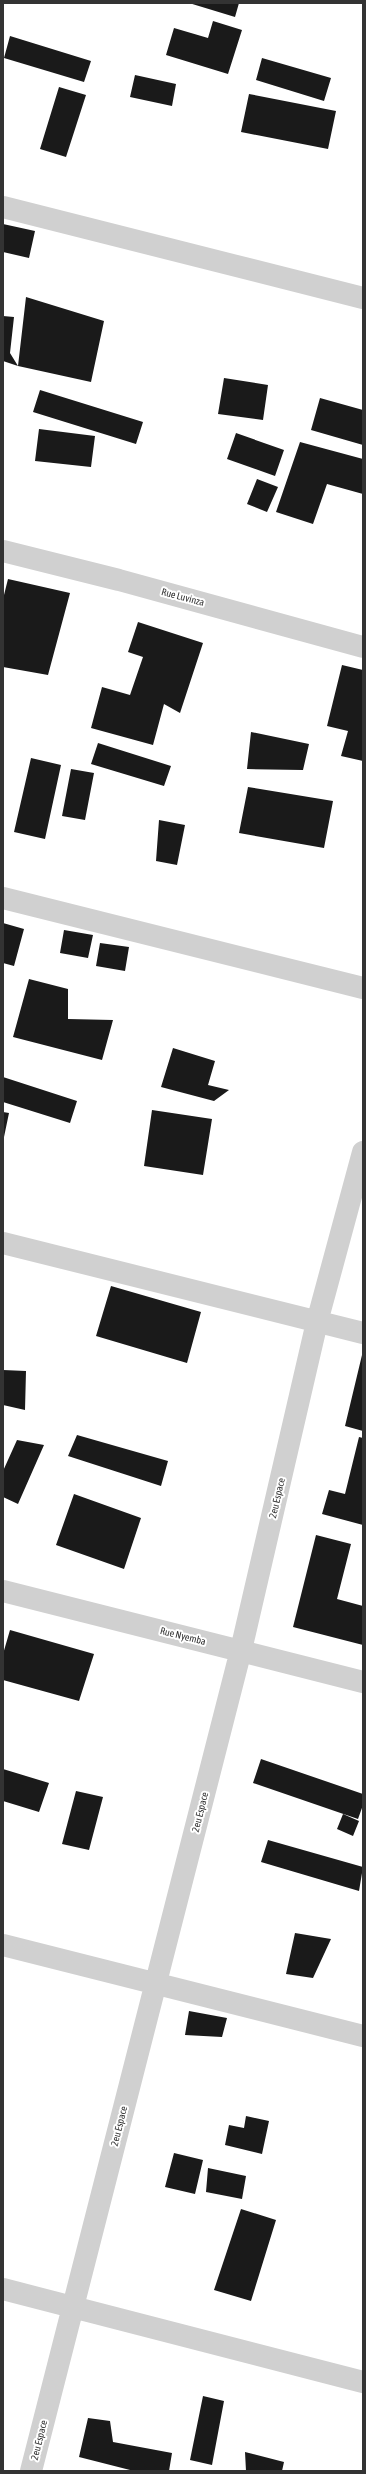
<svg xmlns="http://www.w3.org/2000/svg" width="366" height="2474" viewBox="0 0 366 2474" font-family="'Asap Condensed',sans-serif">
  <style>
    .building { fill: #1a1a1a }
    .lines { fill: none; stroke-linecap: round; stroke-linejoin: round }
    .minor { stroke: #d0d0d0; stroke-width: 22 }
    .labels { text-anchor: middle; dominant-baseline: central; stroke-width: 4; stroke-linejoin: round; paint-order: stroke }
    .street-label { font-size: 10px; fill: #333; stroke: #fff }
  </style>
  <rect width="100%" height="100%" fill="#fff"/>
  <path class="building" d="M189,3H239L235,17Z
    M213,21L242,30L228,74L166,55L174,28L208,38Z
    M10,36L91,61L84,82L4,58Z
    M262,58L331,78L324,101L256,80Z
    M135,75L176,84L172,106L130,97Z
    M59,87L86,95L66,157L40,149Z
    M249,94L336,111L328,149L241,132Z
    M3,224L35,231L29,258L3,252Z
    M26,297L104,321L91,382L18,366Z
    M3,316L14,317L10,353L18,366L3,361Z
    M224,378L268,385L263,420L218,414Z
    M40,390L143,422L136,444L33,412Z
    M320,398L363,410V445L311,430Z
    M39,429L95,436L91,467L35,461Z
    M236,433L284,450L275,476L227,459Z
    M300,442L363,459V494L327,484L313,524L276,512Z
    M257,479L278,487L267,512L247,504Z
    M8,579L70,593L48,675L3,667V599Z
    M138,622L203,643L180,713L164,704L153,745L91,728L102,687L130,695L143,657L128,652Z
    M342,665L363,670V761L341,756L348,731L327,726Z
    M251,732L309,744L303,770L247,769Z
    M98,743L171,766L164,786L91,764Z
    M31,758L61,765L45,839L14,832Z
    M71,769L94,773L85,820L62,816Z
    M248,787L333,801L324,848L239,833Z
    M159,820L185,825L177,865L156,861Z
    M3,923L24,929L14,966L3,963Z
    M64,930L93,935L88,958L60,953Z
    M100,943L129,947L125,971L96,966Z
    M29,979L68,989V1019L113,1020L102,1060L13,1037Z
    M173,1048L215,1061L208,1085L229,1090L214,1101L161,1087Z
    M3,1077L77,1101L70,1123L3,1102Z
    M152,1110L212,1119L203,1175L144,1166Z
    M3,1112L9,1113L4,1137H3Z
    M111,1286L201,1312L187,1363L96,1336Z
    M362,1355H363V1431L345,1426Z
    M3,1370L26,1371L25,1410L3,1405Z
    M77,1435L168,1461L161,1486L68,1456Z
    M359,1437L363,1438V1525L322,1514L329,1490L345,1494Z
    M17,1440L44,1445L18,1504L3,1497V1471Z
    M74,1494L141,1518L124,1569L56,1545Z
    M316,1535L351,1544L337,1599L363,1606V1645L293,1627Z
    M10,1630L94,1654L79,1701L3,1680V1654Z
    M261,1759L363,1794V1805L358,1819L253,1783Z
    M3,1769L49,1783L39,1812L3,1801Z
    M76,1791L103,1797L89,1850L62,1844Z
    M343,1814L359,1821L353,1836L337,1829Z
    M268,1840L363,1867L359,1891L261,1862Z
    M295,1933L331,1939L313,1978L286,1974Z
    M189,2011L227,2018L222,2037L185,2035Z
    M246,2116L269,2121L262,2154L225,2145L229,2125L244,2128Z
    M174,2153L203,2160L195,2194L165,2187Z
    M208,2168L246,2176L242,2199L206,2192Z
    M241,2209L276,2220L251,2301L214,2290Z
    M203,2396L224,2401L212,2465L190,2460Z
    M88,2418L110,2421L113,2442L172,2453L169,2471H134L79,2457Z
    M245,2452L284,2462L282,2471H246Z"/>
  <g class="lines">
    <path class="minor" d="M3,207L363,298
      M3,551L119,580L363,647
      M3,898L363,988
      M3,1243L363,1333
      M3,1591L363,1682
      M3,1945L363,2036
      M3,2289L363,2382
      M31,2471L241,1650L317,1322L363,1152"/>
  </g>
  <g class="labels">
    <g class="street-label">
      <text transform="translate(183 597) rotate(15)">Rue Luvinza</text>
      <text transform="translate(277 1498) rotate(-77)">2eu Espace</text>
      <text transform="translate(183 1636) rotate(14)">Rue Nyemba</text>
      <text transform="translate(200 1812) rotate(-76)">2eu Espace</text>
      <text transform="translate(119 2126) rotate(-76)">2eu Espace</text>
      <text transform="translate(39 2440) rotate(-76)">2eu Espace</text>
    </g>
  </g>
  <rect width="366" height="2474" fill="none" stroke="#333333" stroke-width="8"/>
</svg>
